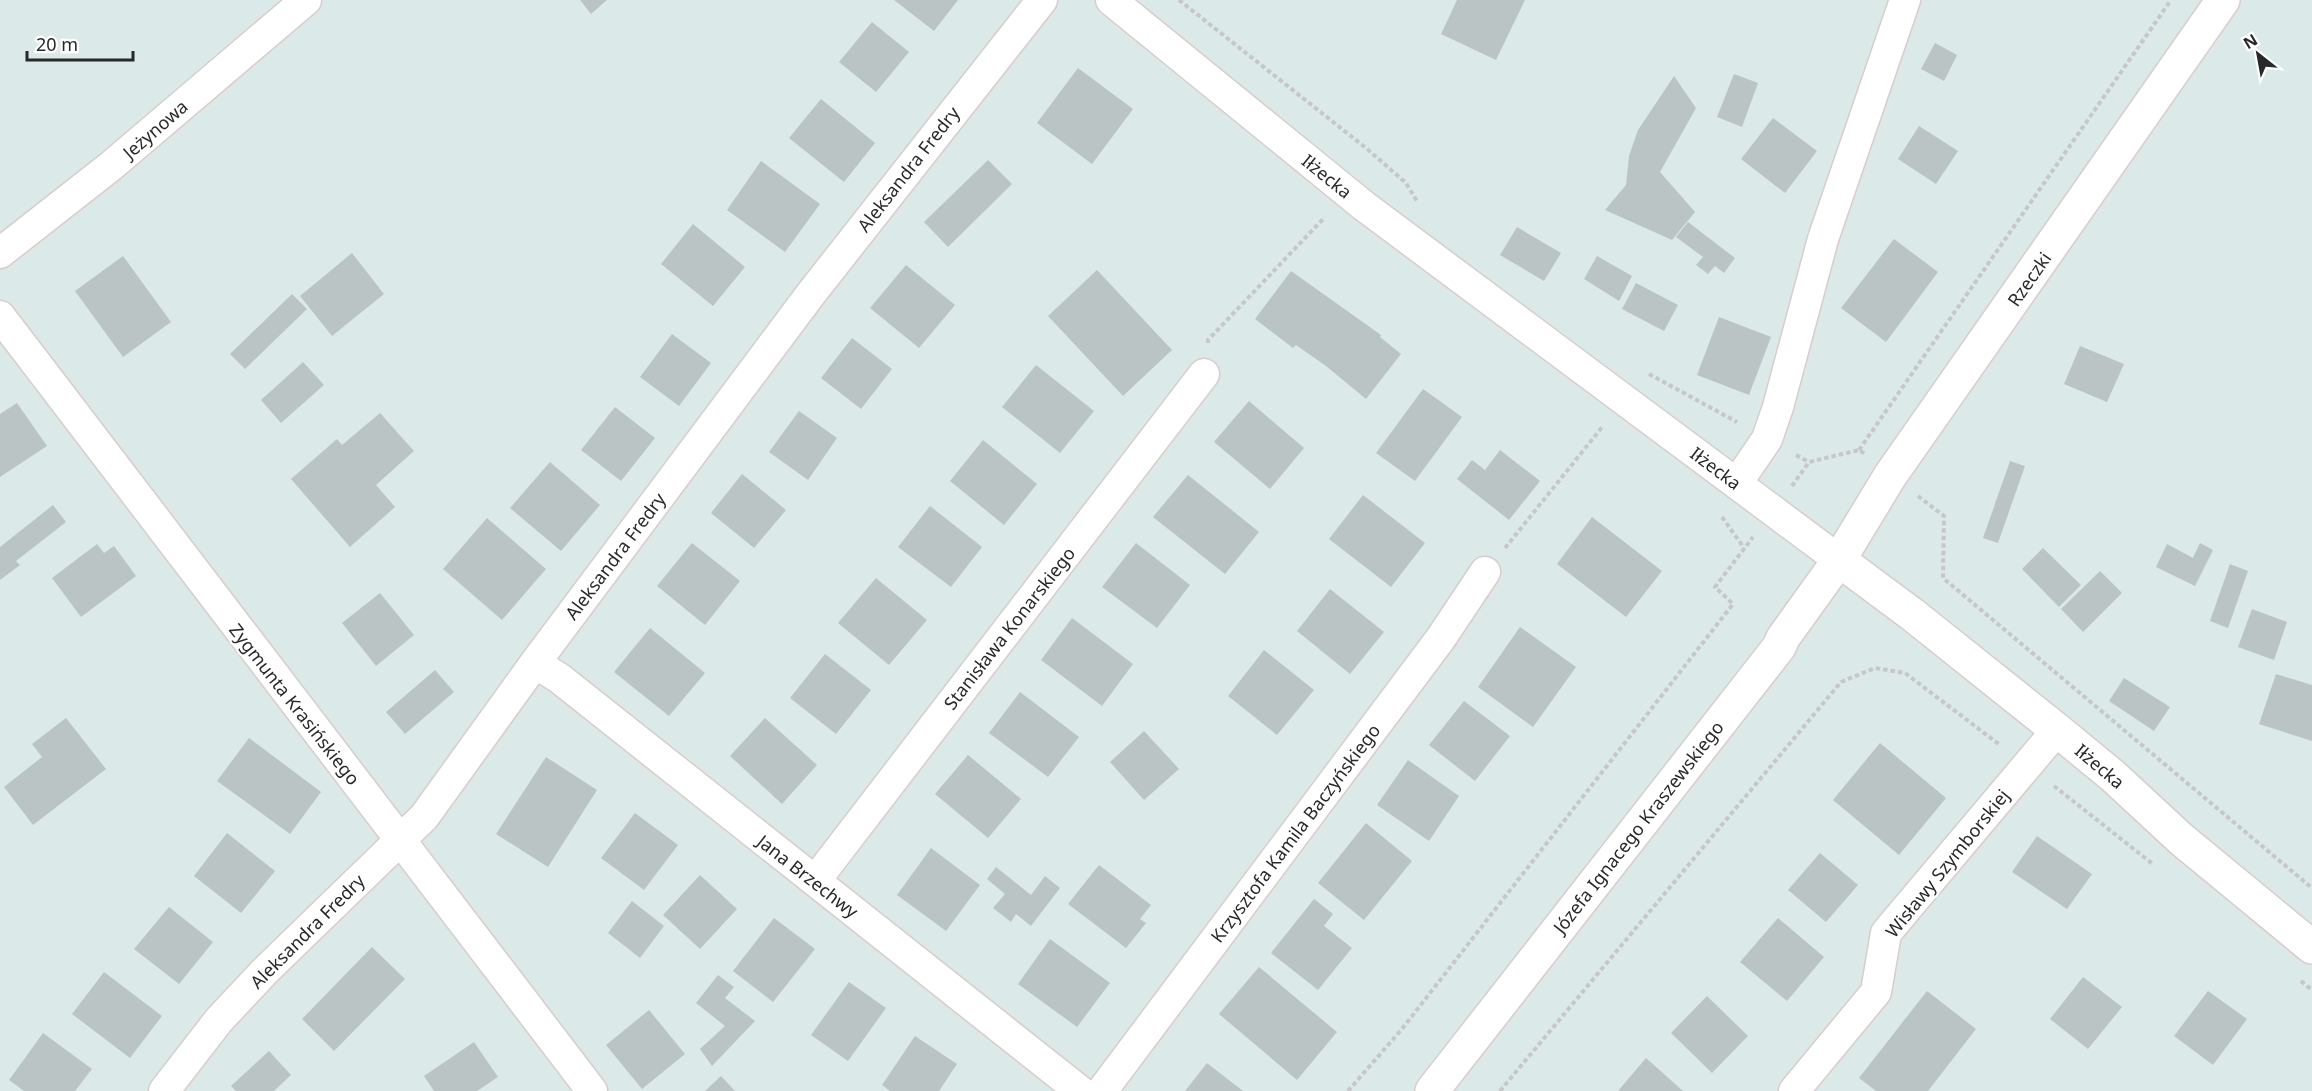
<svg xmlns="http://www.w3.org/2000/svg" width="2312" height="1091" viewBox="0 0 2312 1091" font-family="'Noto Sans',sans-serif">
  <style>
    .building { fill: #bbc4c4 }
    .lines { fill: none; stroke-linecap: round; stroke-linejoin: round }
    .street-casing { stroke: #d8cdca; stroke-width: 33 }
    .secondary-casing { stroke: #d8cdca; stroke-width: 36 }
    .path { stroke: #c7c7c7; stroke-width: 4; stroke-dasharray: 4.5 3; stroke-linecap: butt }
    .street { stroke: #fff; stroke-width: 30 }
    .secondary { stroke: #fff; stroke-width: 33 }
    .labels { text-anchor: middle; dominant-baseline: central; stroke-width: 4.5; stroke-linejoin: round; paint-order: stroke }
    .street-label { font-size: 18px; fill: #282828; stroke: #fff }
  </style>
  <rect width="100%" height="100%" fill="#dbe9e8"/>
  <path class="building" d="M580,0H607L591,14Z
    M894,0H958L934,31Z
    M1457,0H1525L1496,60L1441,34Z
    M872,22L909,52L876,92L839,62Z
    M1935,43L1957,55L1944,81L1921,69Z
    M1078,68L1133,109L1092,164L1037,123Z
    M1734,74L1758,83L1742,127L1717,117Z
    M1674,76L1696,108L1660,172L1695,212L1672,240L1605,210L1626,185L1629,156L1638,130Z
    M821,99L875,143L844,182L789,138Z
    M1773,118L1817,151L1785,193L1741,159Z
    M1919,126L1958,151L1936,184L1898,159Z
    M988,160L1012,184L948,247L924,222Z
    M761,161L820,204L785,252L727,210Z
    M1688,222L1735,258L1724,273L1715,266L1708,274L1696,265L1703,257L1676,237Z
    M693,224L745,267L713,306L661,264Z
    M1517,227L1561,253L1544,281L1500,255Z
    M1894,239L1938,272L1886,342L1841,308Z
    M352,253L384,294L332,336L300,296Z
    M123,256L171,322L123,357L75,291Z
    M1597,256L1632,276L1619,301L1584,279Z
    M906,265L955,305L919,348L870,308Z
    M1097,270L1172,350L1123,396L1048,316Z
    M1291,271L1381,335L1380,337L1401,354L1366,399L1326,366L1296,345L1293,348L1255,319Z
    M1636,283L1678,305L1664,331L1622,309Z
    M292,294L307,309L245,369L230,354Z
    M1719,317L1771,337L1749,395L1697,375Z
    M672,334L711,363L679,406L640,377Z
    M852,338L892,369L861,409L821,378Z
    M2080,346L2124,364L2107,402L2064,384Z
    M303,362L324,385L281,423L261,400Z
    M1036,365L1094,411L1060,453L1002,407Z
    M1423,389L1462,417L1415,481L1376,453Z
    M1249,401L1304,448L1270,489L1214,442Z
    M17,403L47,446L0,477V414Z
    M615,407L655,438L621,481L581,450Z
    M799,411L837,438L808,480L769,452Z
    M380,413L414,451L376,485L395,507L350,547L291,479L337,439L342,445Z
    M983,440L1037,484L1004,525L950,481Z
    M1500,450L1540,481L1509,520L1457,479L1472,460L1485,470Z
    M2010,461L2025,466L1998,543L1983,538Z
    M550,462L600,505L561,551L510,508Z
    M742,474L786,510L754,548L711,513Z
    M1188,475L1259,532L1225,574L1153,517Z
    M1363,495L1425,543L1391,587L1329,539Z
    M53,505L66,522L16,561L20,565L0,580V547Z
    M930,506L982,547L951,587L898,547Z
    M1592,517L1662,571L1626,617L1557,564Z
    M487,518L546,569L502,620L443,569Z
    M692,543L740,581L705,625L657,586Z
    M1136,543L1190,585L1157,628L1102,587Z
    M2200,543L2213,550L2195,586L2156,567L2167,544L2193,558Z
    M97,544L104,553L114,546L136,576L81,617L52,578Z
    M2043,548L2081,585L2059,607L2022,569Z
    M2230,564L2248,571L2228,628L2210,621Z
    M2100,571L2122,593L2083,632L2061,609Z
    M876,578L927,620L889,665L838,623Z
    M1330,589L1384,632L1350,674L1297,631Z
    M380,593L414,635L376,666L342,623Z
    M2252,609L2287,622L2274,660L2238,647Z
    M1072,618L1133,664L1102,706L1041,660Z
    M1520,627L1576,667L1533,727L1478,687Z
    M650,628L705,673L669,716L614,672Z
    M1264,650L1314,690L1277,735L1228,696Z
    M825,654L871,690L836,734L790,698Z
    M435,670L454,692L405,734L386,712Z
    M2276,674L2312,685V741L2259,724Z
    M2124,678L2170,707L2154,731L2109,701Z
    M1020,692L1079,737L1048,777L989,733Z
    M1464,701L1510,736L1475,781L1429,745Z
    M66,718L106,769L33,825L4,787L42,757L32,744Z
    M765,718L817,765L782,804L730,756Z
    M1144,731L1179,769L1144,800L1110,762Z
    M249,738L321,792L290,834L217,781Z
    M1880,743L1946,798L1899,855L1833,800Z
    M968,755L1021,799L988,838L935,794Z
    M546,757L597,790L548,867L496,834Z
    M1408,760L1459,796L1429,841L1377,805Z
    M635,813L678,845L644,890L601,858Z
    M1366,823L1412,861L1364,920L1318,883Z
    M227,833L275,871L241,913L194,876Z
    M2037,836L2092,874L2067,909L2012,872Z
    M931,848L980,885L946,931L897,895Z
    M1820,853L1858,885L1826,922L1788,890Z
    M1099,865L1151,905L1140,919L1146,923L1126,948L1068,904Z
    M996,867L1031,895L1045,876L1060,888L1031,926L1016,914L1011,922L993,908L1005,894L987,879Z
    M700,875L737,909L700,949L663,915Z
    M1314,899L1333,914L1324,926L1352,948L1318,990L1271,953Z
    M632,901L664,926L640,958L608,933Z
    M169,907L213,942L179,984L134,949Z
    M774,918L815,949L773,1002L733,971Z
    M1778,918L1824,957L1787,1001L1740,962Z
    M1050,939L1110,983L1077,1027L1018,984Z
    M372,947L405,979L334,1051L302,1019Z
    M1259,967L1337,1032L1297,1080L1219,1014Z
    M104,972L162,1016L130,1058L72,1014Z
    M718,975L734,987L725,998L755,1021L712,1066L700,1049L725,1026L696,1003Z
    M2083,977L2122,1007L2088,1049L2050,1019Z
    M849,982L886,1008L848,1061L811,1035Z
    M1927,991L1976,1029L1928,1091H1876L1859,1078Z
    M2208,991L2247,1019L2213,1065L2174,1036Z
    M1707,996L1748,1036L1712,1073L1671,1033Z
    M649,1010L685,1054L642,1089L606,1045Z
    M43,1033L92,1069L75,1091H24L9,1080Z
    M915,1036L957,1064L939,1091H890L882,1085Z
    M474,1042L498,1077L477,1091H434L424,1076Z
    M269,1051L291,1075L274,1091H236L231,1086Z
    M1646,1058L1683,1091H1618Z
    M1207,1063L1243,1091H1185Z
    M721,1076L735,1091H705Z"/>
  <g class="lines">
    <defs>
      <path id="street" d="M1111,0L1364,206L1839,560
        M0,253L111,166L306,0
        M0,316L592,1091
        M1737,483L1767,439L1778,407L1823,239L1905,0
        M535,663L559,678L1080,1091
        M815,881L1204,374
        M164,1091L219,1020L265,971L424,817L535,663L810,295L1042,0
        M1102,1091L1441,638L1485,572
        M1794,1091L1876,992L1886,933L2057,730"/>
      <path id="secondary" d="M1839,560L1913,615L2057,730L2113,776L2181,839L2312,947
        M1432,1091L1779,647L1783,638L1839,560L1890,476L2223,0"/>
    </defs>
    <use href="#street" class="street-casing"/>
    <use href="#secondary" class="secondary-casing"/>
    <path class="path" d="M1179,0L1366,148L1406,183L1418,203
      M1208,343V340L1325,217
      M1649,374L1737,422
      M1859,450L2171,0
      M1796,455L1809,462
      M1792,486L1809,462L1859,450L1865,454
      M1918,496L1944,516L1943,578L2312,888
      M1722,517L1744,548
      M1505,548L1603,426
      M2054,786L2154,865
      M2301,981L2312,990
      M1348,1091L1402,1029L1733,604L1715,587L1753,537
      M1500,1091L1841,682L1875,668L1905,673L2000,745"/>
    <use href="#street" class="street"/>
    <use href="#secondary" class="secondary"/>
  </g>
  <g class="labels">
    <g class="street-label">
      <text transform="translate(155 129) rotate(-41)">Jeżynowa</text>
      <text transform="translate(908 169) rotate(-52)">Aleksandra Fredry</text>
      <text transform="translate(1327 176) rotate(39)">Iłżecka</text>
      <text transform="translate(2029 279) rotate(-55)">Rzeczki</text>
      <text transform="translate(1716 468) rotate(37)">Iłżecka</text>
      <text transform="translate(615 556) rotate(-53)">Aleksandra Fredry</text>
      <text transform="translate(1009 628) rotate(-52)">Stanisława Konarskiego</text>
      <text transform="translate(295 704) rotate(52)">Zygmunta Krasińskiego</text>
      <text transform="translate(2100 766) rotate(40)">Iłżecka</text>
      <text transform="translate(1638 827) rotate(-52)">Józefa Ignacego Kraszewskiego</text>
      <text transform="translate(1295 833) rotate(-53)">Krzysztofa Kamila Baczyńskiego</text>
      <text transform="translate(1947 863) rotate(-51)">Wisławy Szymborskiej</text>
      <text transform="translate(808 876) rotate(38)">Jana Brzechwy</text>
      <text transform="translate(307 931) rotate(-45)">Aleksandra Fredry</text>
    </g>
  </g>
  <g transform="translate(2258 54) rotate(329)" stroke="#ffffff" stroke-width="4.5" paint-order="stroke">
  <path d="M0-4.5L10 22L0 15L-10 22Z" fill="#282828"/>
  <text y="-9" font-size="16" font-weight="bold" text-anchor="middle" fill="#282828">N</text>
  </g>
  <path d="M27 51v9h106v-9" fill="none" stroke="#282828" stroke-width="3"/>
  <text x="36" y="51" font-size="18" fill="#282828" stroke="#ffffff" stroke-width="4.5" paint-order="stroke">20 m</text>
</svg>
